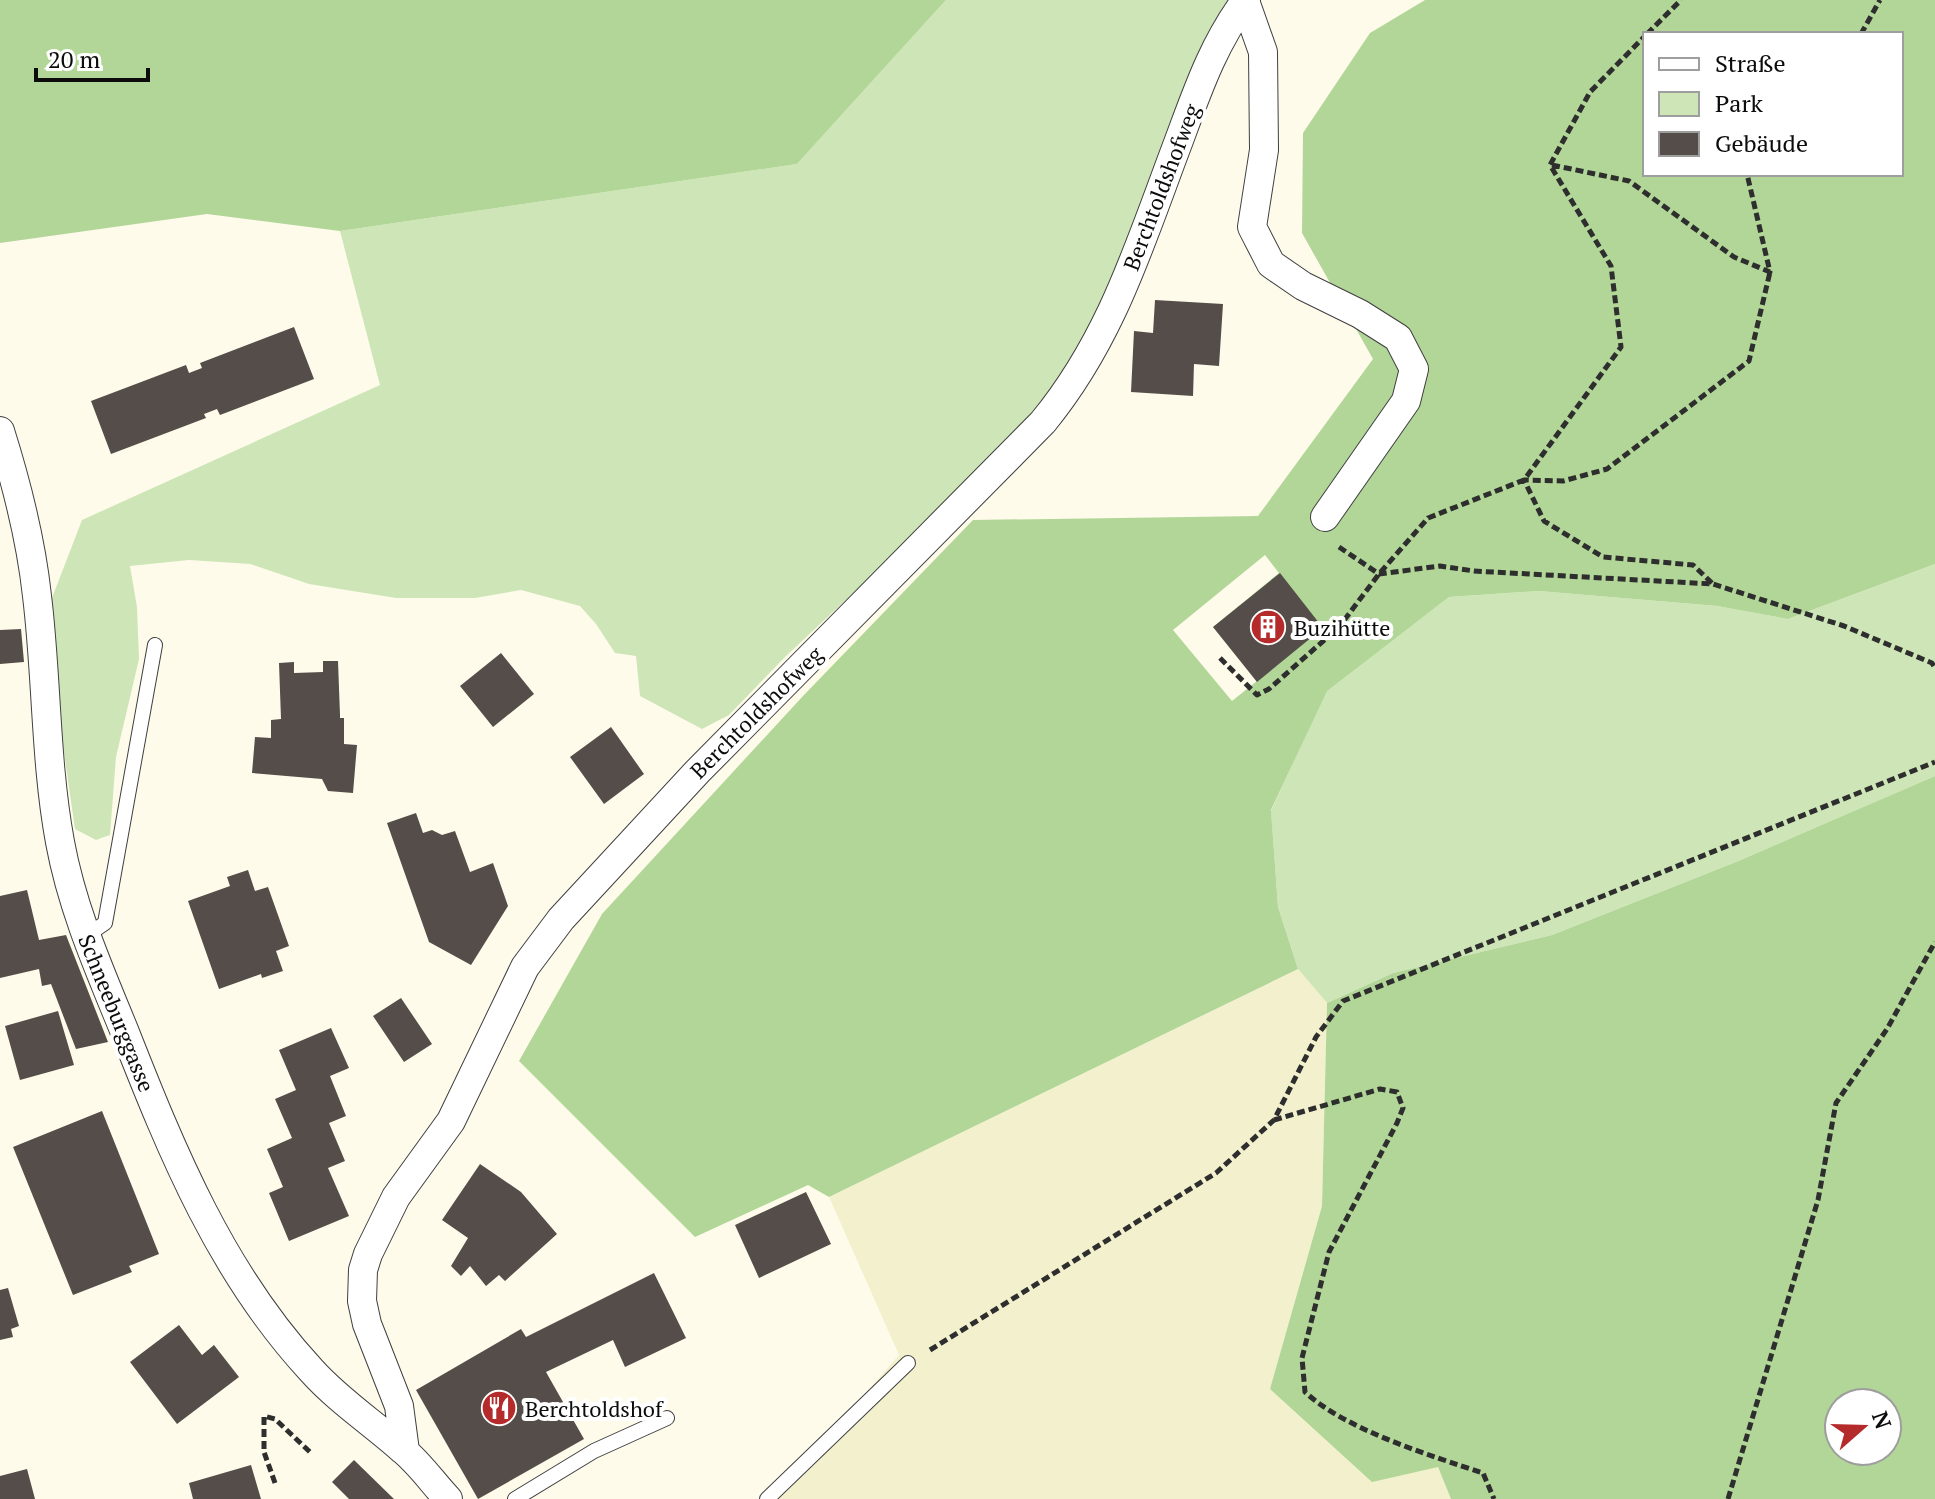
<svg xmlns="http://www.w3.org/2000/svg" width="1935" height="1499" viewBox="0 0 1935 1499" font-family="'PT Serif',serif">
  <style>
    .farmland { fill: #f3f1cd }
    .green { fill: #cee6b7 }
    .forest { fill: #b1d697; fill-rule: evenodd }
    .building { fill: #544d49 }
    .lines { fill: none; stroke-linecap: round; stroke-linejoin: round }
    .service-casing { stroke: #3f3f3f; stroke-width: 16 }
    .minor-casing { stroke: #3f3f3f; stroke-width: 30 }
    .path { stroke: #2e2e2e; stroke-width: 5; stroke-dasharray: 8 4; stroke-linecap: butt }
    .service { stroke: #fff; stroke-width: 14 }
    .minor { stroke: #fff; stroke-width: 28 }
    .labels { text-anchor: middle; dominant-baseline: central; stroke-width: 8; stroke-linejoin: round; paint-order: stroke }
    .street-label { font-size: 22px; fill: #0c0c0c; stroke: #fff }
    .poi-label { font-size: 22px; fill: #0c0c0c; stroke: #fff; text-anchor: start }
  </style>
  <rect width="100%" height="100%" fill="#fefbeb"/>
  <path class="farmland" d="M1298,969L1327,1003L1322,1206L1270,1389L1438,1467L1451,1499H773L899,1355L829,1197Z"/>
  <path class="green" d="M946,0H1231L1208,34L1090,334L1067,377L964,489L785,657L729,715L702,729L640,696L636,656L615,653L596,624L580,606L521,590L475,598H396L309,584L250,564L189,560L130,566L137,607L139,659L116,757L110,835L96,840L75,829L53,676L50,603L82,520L380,385L340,231L797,164Z
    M1935,564V776L1736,862L1552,935L1393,973L1327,1003L1298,969L1278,907L1271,811L1326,691L1449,597L1539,591L1717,606L1788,619Z"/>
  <path class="forest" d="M0,0H946L797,164L340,231L207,214L0,243Z
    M1425,0H1935V564L1788,619L1717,606L1539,591L1449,597L1327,691L1271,810L1278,907L1298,969L829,1197L808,1185L695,1237L519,1061L602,914L803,696L973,520L1258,516L1373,359L1302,233L1303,133L1370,33ZM1645,34H1901V174H1645ZM1265,555L1279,573L1213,627L1257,681L1232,701L1173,630Z
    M1935,776V1499H1451L1438,1467L1372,1482L1270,1389L1322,1206L1327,1003L1393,973L1552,935L1736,862ZM1887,1403V1451H1839V1403Z"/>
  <path class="building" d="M1155,300L1223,304L1219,366L1194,364L1193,396L1131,392L1134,331L1153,333Z
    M294,327L314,379L220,415L217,409L204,414L206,418L111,454L91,401L186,365L189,373L202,368L200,363Z
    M1280,573L1323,628L1257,682L1213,627Z
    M21,629L24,662L0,664V630Z
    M501,653L534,694L493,727L460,686Z
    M323,661H338L340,715V718H344V744L357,745L353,793L328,791L322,779L252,773L255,737L271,738V720L281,719L279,663L294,662V673L323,672Z
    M611,727L644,774L604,804L570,757Z
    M416,813L423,833L432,830L442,835L455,831L470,872L493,863L508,906L471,965L429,942L387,823Z
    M248,870L255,891L268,887L289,946L276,951L283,971L262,978L261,974L219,989L188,901L230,886L227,877Z
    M27,890L39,940L66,935L108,1042L76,1049L51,984L42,986L39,969L0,978V896Z
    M401,998L432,1044L404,1062L373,1016Z
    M58,1011L74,1065L20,1080L5,1026Z
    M331,1028L349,1068L330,1076L346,1116L329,1123L345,1161L328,1168L349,1216L289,1241L269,1193L283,1187L267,1149L292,1138L275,1099L296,1090L279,1050Z
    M102,1111L159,1254L129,1266L132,1272L73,1295L13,1147Z
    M480,1164L521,1192L557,1234L505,1281L499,1275L486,1286L470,1266L461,1276L451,1266L468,1238L442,1220Z
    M806,1192L831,1244L759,1278L735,1225Z
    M654,1273L686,1338L625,1367L613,1340L546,1372L584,1439L478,1499L416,1390L521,1329L526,1337Z
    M8,1288L19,1326L11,1329L13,1337L0,1340V1290Z
    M179,1325L202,1355L214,1345L239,1377L177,1424L130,1362Z
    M354,1460L394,1499H349L332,1482Z
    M251,1465L261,1499H193L189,1483Z
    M27,1469L35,1499H0V1476Z"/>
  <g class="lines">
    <defs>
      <path id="service" d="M86,936L105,923L155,645
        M515,1499L594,1451L667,1418
        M767,1499L908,1363"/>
      <path id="minor" d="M1245,1L1263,52L1264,150L1252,227L1271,264L1303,286L1360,314L1398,338L1414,369L1406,401L1325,517
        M0,431C17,485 31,540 37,596C47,677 45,761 60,842C72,908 99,969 124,1030C172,1152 221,1273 312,1371C339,1401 373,1423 403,1450C420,1464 433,1483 448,1499
        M405,1451L399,1406L367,1324L362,1301L363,1270L368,1254L396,1197L451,1121L525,967L561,919L697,772L1043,422C1112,338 1140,243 1178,143C1197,92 1213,44 1246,0"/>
    </defs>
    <use href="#service" class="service-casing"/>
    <use href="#minor" class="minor-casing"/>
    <path class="path" d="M1647,34L1681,0
      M1861,34L1880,0
      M1552,165L1629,181L1734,257L1770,272L1747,174
      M1339,547L1379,574L1440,566L1474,571L1713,584L1844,626L1932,663L1935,668
      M1712,583L1693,565L1603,557L1544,521L1524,480L1563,481L1607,469L1749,361L1770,272
      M1220,658L1257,695L1269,689L1339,627L1379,574L1428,518L1524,480L1621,347L1611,266L1550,165L1590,92L1645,36
      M1274,1120L1380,1089L1397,1092L1403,1108L1397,1123L1329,1252L1302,1358L1305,1392C1346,1430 1429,1455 1483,1473L1494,1499
      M930,1350L1216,1173L1274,1120L1316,1037L1343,1001L1935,762
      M275,1483L264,1452V1416L275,1419L311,1453
      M1728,1499L1818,1200L1836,1103L1887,1029L1935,942"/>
    <use href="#service" class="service"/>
    <use href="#minor" class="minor"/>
  </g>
  <defs>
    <symbol id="building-disc" viewBox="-11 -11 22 22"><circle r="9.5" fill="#b52b2c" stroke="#fff"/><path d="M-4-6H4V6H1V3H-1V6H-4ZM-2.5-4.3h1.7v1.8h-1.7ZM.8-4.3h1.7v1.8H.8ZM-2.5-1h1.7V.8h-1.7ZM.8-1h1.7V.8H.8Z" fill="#fff"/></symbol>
    <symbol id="restaurant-disc" viewBox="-11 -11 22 22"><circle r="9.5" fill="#b52b2c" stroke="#fff"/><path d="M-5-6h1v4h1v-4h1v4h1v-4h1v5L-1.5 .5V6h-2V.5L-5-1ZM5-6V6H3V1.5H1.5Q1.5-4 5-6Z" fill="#fff"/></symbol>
  </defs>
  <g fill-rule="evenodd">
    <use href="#building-disc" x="1248" y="607" width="40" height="40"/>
    <use href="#restaurant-disc" x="479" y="1388" width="40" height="40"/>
  </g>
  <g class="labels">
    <g class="street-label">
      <text transform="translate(1161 187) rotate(-69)">Berchtoldshofweg</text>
      <text transform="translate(756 712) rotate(-45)">Berchtoldshofweg</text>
      <text transform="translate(117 1013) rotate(68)">Schneeburggasse</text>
    </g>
    <g class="poi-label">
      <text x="1294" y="627">Buzihütte</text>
      <text x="525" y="1408">Berchtoldshof</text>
    </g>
  </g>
  <rect x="1643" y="32" width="260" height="144" fill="#ffffff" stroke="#9e9e9e" stroke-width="2"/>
  <rect x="1659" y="58" width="40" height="12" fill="#ffffff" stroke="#9e9e9e" stroke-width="2"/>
  <text x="1715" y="72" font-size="24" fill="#0c0c0c">Straße</text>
  <rect x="1659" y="92" width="40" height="24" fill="#cee6b7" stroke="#9e9e9e" stroke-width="2"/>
  <text x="1715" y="112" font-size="24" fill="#0c0c0c">Park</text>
  <rect x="1659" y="132" width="40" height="24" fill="#544d49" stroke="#9e9e9e" stroke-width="2"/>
  <text x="1715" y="152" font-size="24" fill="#0c0c0c">Gebäude</text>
  <g transform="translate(1863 1427) rotate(70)"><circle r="38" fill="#ffffff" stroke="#9e9e9e" stroke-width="2"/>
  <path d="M0-6L14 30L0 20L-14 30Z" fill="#b52b2c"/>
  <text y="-12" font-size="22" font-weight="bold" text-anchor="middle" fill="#0c0c0c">N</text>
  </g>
  <path d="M36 68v12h112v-12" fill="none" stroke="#0c0c0c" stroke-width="4"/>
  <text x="48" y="68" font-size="24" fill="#0c0c0c" stroke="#ffffff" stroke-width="6" paint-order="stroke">20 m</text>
</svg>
